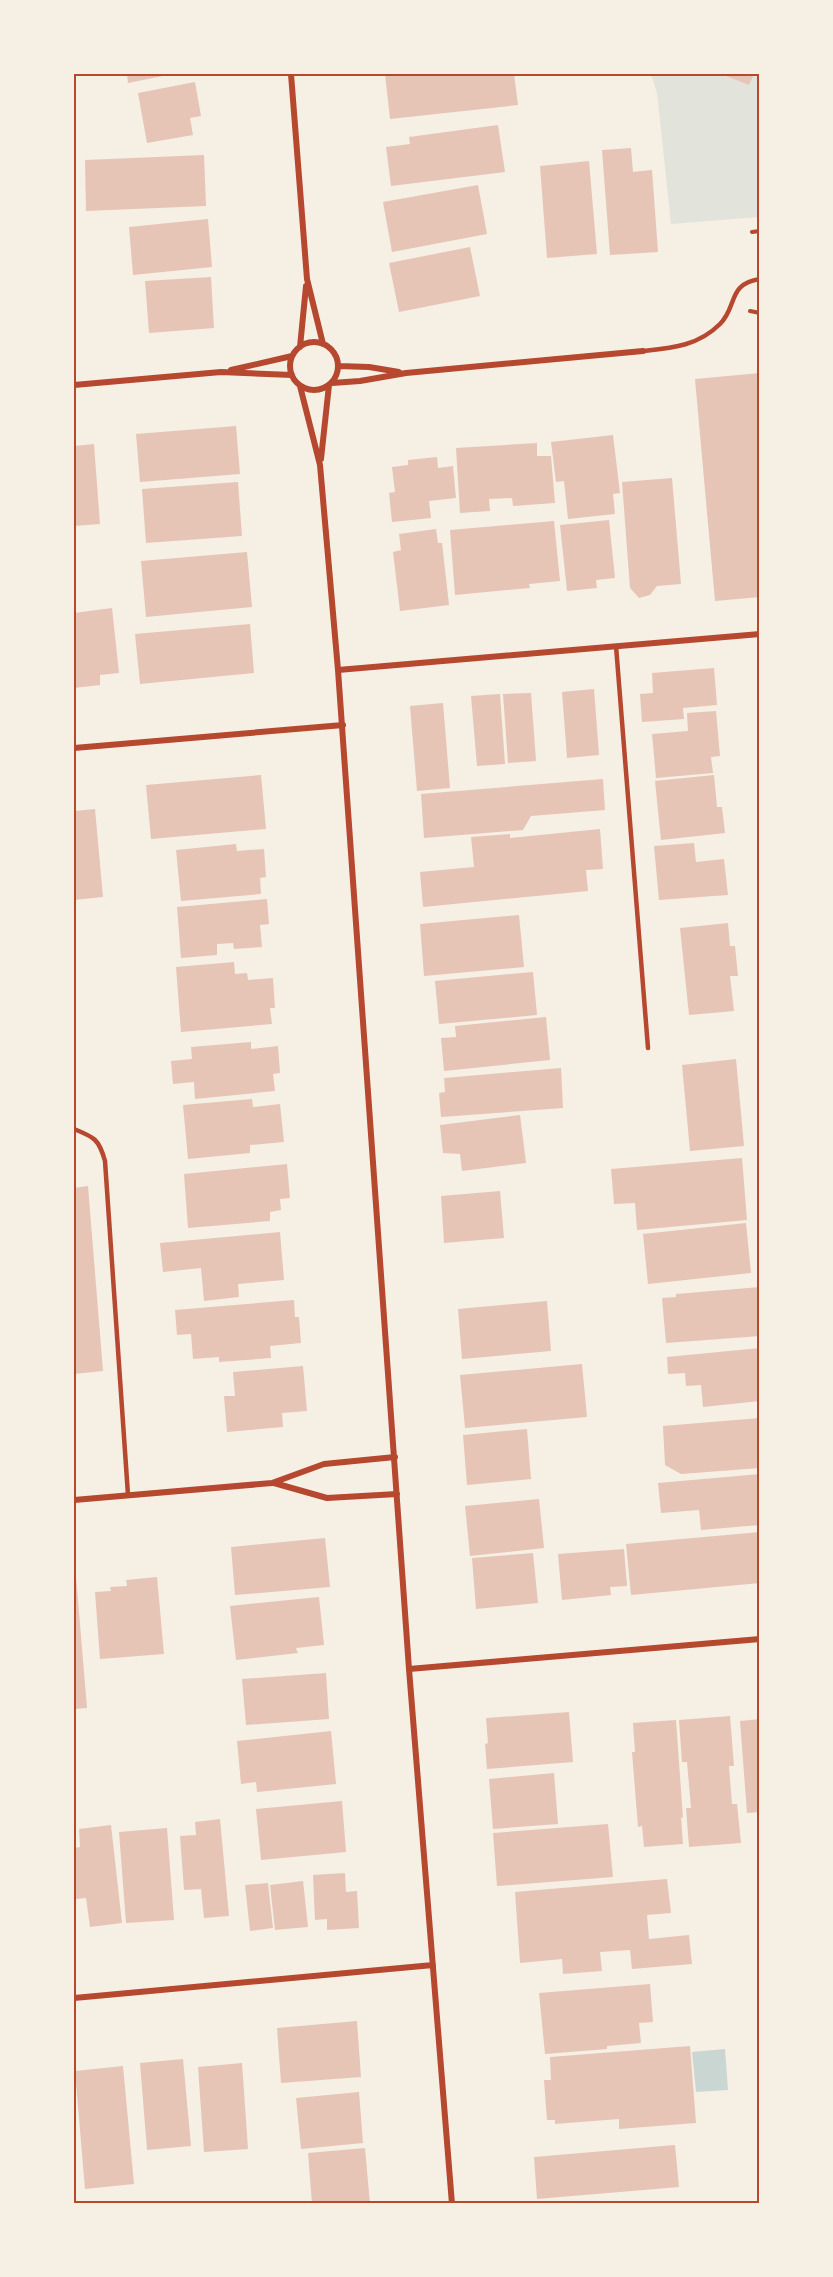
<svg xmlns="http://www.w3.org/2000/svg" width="833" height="2277" viewBox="0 0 833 2277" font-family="Commissioner,sans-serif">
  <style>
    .green { fill: #e2e4dc }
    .water { fill: #c9d6d2 }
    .building { fill: #e6c5b7 }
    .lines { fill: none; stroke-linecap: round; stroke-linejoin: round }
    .path { stroke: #b5482f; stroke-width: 4 }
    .service { stroke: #b5482f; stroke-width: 4.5 }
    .minor { stroke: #b5482f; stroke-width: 6 }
    .neatline { fill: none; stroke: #b5482f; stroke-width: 2 }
  </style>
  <rect width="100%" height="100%" fill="#f6efe4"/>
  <path class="green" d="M651,74H759V217L671,224L657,93Z"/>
  <path class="water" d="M725,2049L728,2090L696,2092L692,2052Z"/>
  <path class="building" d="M127,74H168V75L128,83Z
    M385,74H514L518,105L390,119Z
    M721,74H754L749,85Z
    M195,82L201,116L190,118L193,135L147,143L138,93Z
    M498,125L505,172L391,186L386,147L410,144L409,137Z
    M631,148L633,172L652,170L658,252L610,255L602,150Z
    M204,155L206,206L86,211L85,160Z
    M589,161L597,254L547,258L540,166Z
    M478,185L487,234L392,252L383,202Z
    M208,219L212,267L133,275L129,227Z
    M470,247L480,296L399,312L389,263Z
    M211,277L214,328L149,333L145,281Z
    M760,373V597L715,601L695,379Z
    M236,426L240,474L140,482L136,434Z
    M613,435L620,493L613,494L615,514L568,519L564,481L556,482L551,442Z
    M537,443V456H551L555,503L513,506L512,498L489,499L490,511L460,513L456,448Z
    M94,444L100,524L74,526V446Z
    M437,457L438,468L453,466L456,498L429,501L431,518L392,522L389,493L395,492L392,467L408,465V460Z
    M672,478L681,584L657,586L650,595L639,598L630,588L622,482Z
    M238,482L242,536L146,543L142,489Z
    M609,520L615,578L596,580L597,588L567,591L560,525Z
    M554,521L560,581L529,584L530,588L455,595L450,530Z
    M436,529L438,543H442L449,605L400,611L393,552L401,550L399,534Z
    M247,552L252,607L146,617L141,561Z
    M112,608L119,673L100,675V685L74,688V613Z
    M250,624L254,673L140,684L135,634Z
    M714,668L717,705L683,708L684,719L642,722L640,694L653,693L652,673Z
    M594,689L599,755L567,758L562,692Z
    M531,693L536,761L508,763L503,694Z
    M500,694L505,764L477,766L471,696Z
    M443,703L450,788L417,791L410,706Z
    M716,711L720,756L711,757L713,773L656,778L652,734L688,731L687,713Z
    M261,775L266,829L151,839L146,785Z
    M714,775L717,807H722L725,833L661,840L655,781Z
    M603,779L605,810L531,816L523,830L424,838L421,794Z
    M95,809L103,897L74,900V811Z
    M600,829L603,869L586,870L588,891L423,907L420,872L474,867L471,837L510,834V838Z
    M694,843L696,862L724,859L728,895L659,900L654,846Z
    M236,844L237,851L264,849L266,877L260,878L261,894L181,901L176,850Z
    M267,899L269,924L260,925L262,947L234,949L233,943L217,944V955L181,958L177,907Z
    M519,915L524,967L424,976L420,924Z
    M728,923L730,946H735L738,976H730L734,1011L689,1015L680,928Z
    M234,962L235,974L247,973L248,980L273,978L275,1008H270L272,1024L181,1032L176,967Z
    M533,972L537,1015L439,1024L435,981Z
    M546,1017L550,1060L444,1071L441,1038L456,1037L455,1026Z
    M251,1042V1049L278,1046L280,1073L273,1074L275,1091L195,1099L194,1082L173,1084L171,1061L192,1059L191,1047Z
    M736,1059L744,1146L690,1151L682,1065Z
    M561,1068L563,1108L441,1117L439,1093L445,1092L444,1078Z
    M252,1099L253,1107L280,1104L284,1142L250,1145V1153L188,1159L183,1105Z
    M520,1115L526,1163L462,1171L460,1154L443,1153L440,1125Z
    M742,1158L747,1220L637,1230L635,1203L614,1204L611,1169Z
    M287,1164L290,1198L280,1199L281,1210L270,1212V1221L188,1228L184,1174Z
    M88,1186L103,1371L74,1374V1188Z
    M500,1191L504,1238L444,1243L441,1196Z
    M746,1223L751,1273L648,1284L643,1234Z
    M280,1232L284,1280L238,1284L239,1297L204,1301L201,1268L163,1272L160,1243Z
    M760,1287V1336L666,1343L662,1298L676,1297V1294Z
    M294,1300L295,1317H299L301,1343L270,1346L271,1358L219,1362V1357L193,1359L191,1334L177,1335L175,1310Z
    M547,1301L551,1351L462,1359L458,1309Z
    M760,1348V1401L703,1407L701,1385L686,1386L685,1373L668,1374L667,1357Z
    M582,1364L587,1417L465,1428L460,1375Z
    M303,1366L307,1411L282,1413L283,1427L227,1432L224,1396H235L233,1372Z
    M760,1418V1468L681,1474L665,1465L663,1426Z
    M527,1429L531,1479L467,1485L463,1435Z
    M760,1474V1525L701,1530L699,1510L661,1513L658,1483Z
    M539,1499L544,1548L470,1556L465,1506Z
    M760,1532V1583L631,1595L626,1544Z
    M325,1538L330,1587L235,1595L231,1547Z
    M624,1549L627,1586L610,1587L611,1595L562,1600L558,1554Z
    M533,1553L538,1603L476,1609L472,1558Z
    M74,1576H76L87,1708L74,1709Z
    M157,1577L164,1654L100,1659L95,1592L111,1591L110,1587L127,1586L126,1580Z
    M319,1597L324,1645L296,1648L298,1653L236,1660L230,1606Z
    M326,1673L329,1719L246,1725L242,1679Z
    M569,1712L573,1762L487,1769L485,1744L488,1743L486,1718Z
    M730,1716L734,1766H729L732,1804H737L741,1843L689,1847L686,1808H691L687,1762H682L679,1720Z
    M760,1719V1812L747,1813L740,1721Z
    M676,1720L683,1818L681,1817L683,1844L644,1847L642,1826L638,1827L632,1752H635L633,1723Z
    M331,1731L336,1784L257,1792L256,1782L241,1784L237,1741Z
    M554,1773L558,1824L493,1829L489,1779Z
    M342,1801L346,1852L261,1860L256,1809Z
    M220,1819L229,1916L204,1918L201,1889L184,1890L180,1836L196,1835L195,1822Z
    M608,1824L613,1877L497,1886L493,1833Z
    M111,1825L122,1923L90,1927L86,1898L76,1899L74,1848L80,1847L79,1829Z
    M167,1828L174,1920L126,1923L119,1832Z
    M345,1873L346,1892L357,1891L359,1928L327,1930V1919L315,1920L313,1875Z
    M667,1879L671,1913L647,1915L649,1939L689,1935L692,1964L632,1969L630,1950L600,1952L602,1971L563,1974L562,1959L520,1963L515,1892Z
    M303,1881L308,1927L275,1930L270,1885Z
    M268,1883L273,1928L250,1931L245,1885Z
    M650,1984L653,2022L639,2023L641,2043L607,2046V2049L545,2054L539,1993Z
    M357,2021L361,2077L281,2083L277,2028Z
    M690,2046L696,2123L619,2129V2119L555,2124V2120H547L544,2080H551L550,2057Z
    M183,2059L191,2146L147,2150L140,2063Z
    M242,2063L248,2149L204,2152L198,2067Z
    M123,2066L134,2184L85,2189L75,2071Z
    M359,2092L363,2143L301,2149L296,2098Z
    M675,2145L679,2187L537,2199L534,2157Z
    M365,2148L370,2204H312L308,2153Z"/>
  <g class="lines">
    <path class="path" d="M752,232L760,231
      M750,311L760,313"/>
    <path class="service" d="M643,351C672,348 698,346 720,324C738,306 727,284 760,279
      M616,646L648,1048
      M74,1129C94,1137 99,1139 105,1161L128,1495"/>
    <path class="minor" d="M291,74L307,279L323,344
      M290 366a24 24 0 1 1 48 0a24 24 0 1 1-48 0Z
      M300,347L306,286
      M338,366L369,367L399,372
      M231,370L292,356
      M332,383L360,381L406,373L643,351
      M74,385L221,372L292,375
      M300,386L320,465L338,670L409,1669L452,2204
      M321,459L329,385
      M338,670L760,634
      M74,748L343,725
      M274,1483L327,1498L397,1494
      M74,1500L272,1483L324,1464L395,1457
      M409,1669L760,1639
      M74,1998L433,1965"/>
  </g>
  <rect width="833" height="2277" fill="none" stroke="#f6efe4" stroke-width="150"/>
  <rect x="75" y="75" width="683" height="2127" class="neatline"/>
</svg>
